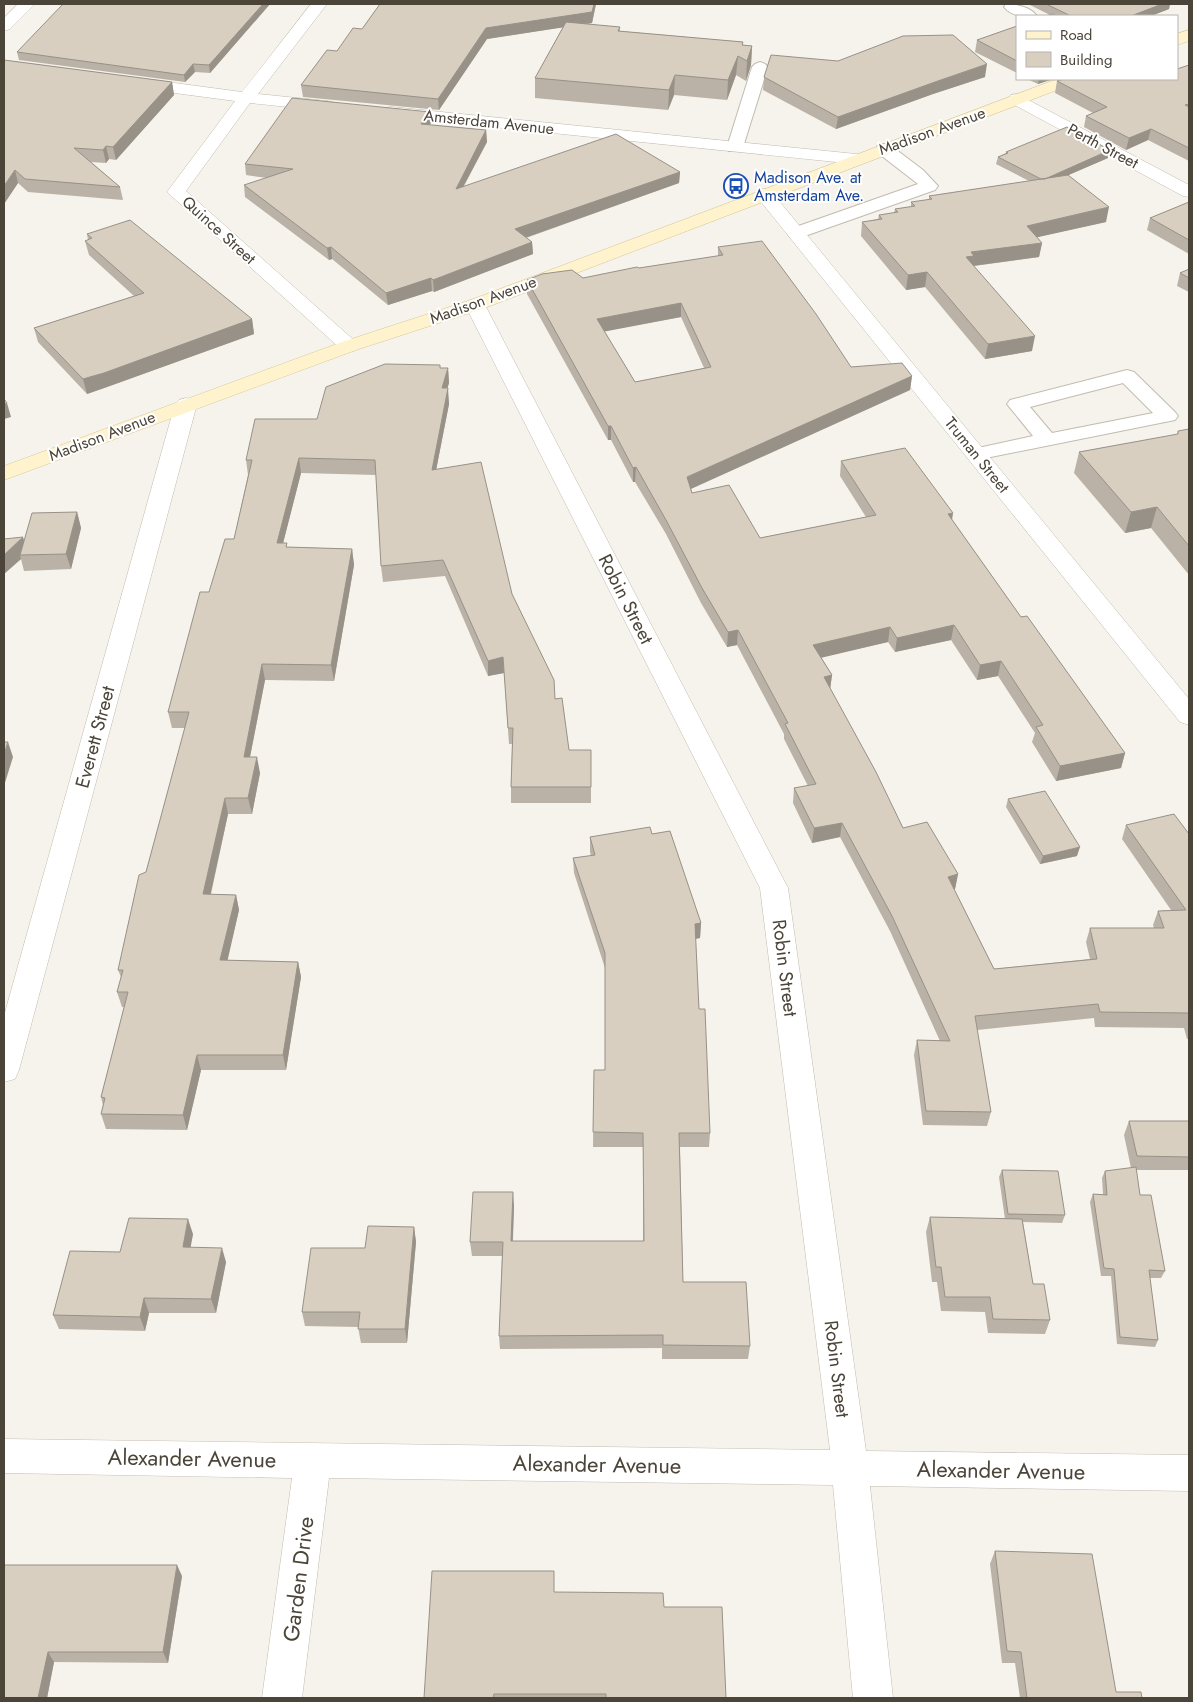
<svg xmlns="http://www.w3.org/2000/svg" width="1193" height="1702" viewBox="0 0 1193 1702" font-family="Jost,sans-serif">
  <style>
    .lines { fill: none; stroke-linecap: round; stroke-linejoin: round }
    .service-casing { stroke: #c2bbae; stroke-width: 2 }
    .minor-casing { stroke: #c2bbae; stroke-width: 1 }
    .secondary-casing { stroke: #d6c79b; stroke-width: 1 }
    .service { fill: #fff; fill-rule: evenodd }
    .minor { fill: #fff; fill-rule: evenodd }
    .secondary { fill: #fff3cd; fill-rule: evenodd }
    .wall { fill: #bab2a6; fill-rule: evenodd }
    .shaded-wall { fill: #979187 }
    .building { fill: #d8cfc1; stroke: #979187; fill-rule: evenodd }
    .labels { text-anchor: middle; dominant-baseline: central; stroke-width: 4; stroke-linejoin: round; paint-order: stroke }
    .far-street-label { font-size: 16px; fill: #4b4439; stroke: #fff }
    .far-transit-label { font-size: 16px; fill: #164399; stroke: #fff; text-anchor: start }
    .street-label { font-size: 19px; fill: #4b4439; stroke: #fff }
    .near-street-label { font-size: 22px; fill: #4b4439; stroke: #fff }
  </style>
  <rect width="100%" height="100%" fill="#f6f3ec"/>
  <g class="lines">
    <defs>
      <path id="service" d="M1006,4C1016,4 1031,7 1037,16C1025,17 1012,17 1004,7Z
        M760,62L765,64L768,67L743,147L741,151H729L727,147L752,67L755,64Z
        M884,144L890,145L923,170L938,186L935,190L802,237L796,238L790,237L787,233L790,229L918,184L878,153L876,149L878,145Z
        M1127,370L1134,372L1175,412L1178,416L1175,420L976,460L969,458L966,454L969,450L1033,436L1007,404L1010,400ZM1123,383L1153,413L1052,433L1030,407Z"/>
      <path id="minor" d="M18,4H35L10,29L4,31V18Z
        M311,4H327L258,94L327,101L333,102L335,106L333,110L327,111L250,103L186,191L356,342L359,346L356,350L349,352L342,350L167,192L235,101L137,88L131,86L129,83L131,80L137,78L242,92Z
        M1017,94L1189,185V197L1183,196L1011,103L1009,99L1011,95Z
        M392,107L856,154L862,155L865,159L862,163L856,164L386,116L384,112L386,108Z
        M764,189L770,190L1189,699V725L1180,722L758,198L755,194L758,190Z
        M475,299L482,301L485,305L788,888L866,1451L1189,1455V1491L870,1486L893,1698H853L833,1485L329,1478L302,1698H262L292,1478L4,1473V1439L830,1450L760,888L465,305L468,301Z
        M186,398L193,400L197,404L19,1070L15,1079L4,1082V1016L175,404L179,400Z"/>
      <path id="secondary" d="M1189,30V41L1177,45V34Z
        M1057,79H1080L1078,82L482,309L356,350L4,480V466L342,342L468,301Z"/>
    </defs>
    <use href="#service" class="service-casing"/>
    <use href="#minor" class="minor-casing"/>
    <use href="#secondary" class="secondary-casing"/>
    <use href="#service" class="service"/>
    <use href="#minor" class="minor"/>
    <use href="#secondary" class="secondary"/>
  </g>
  <path class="wall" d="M270,4L210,73L195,72L185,82L19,60L17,52Z
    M380,4H596L592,23L585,24L620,27V31L743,42V45L752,46L751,65L746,81L736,75L727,100L674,95L668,110L535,98V78L563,27L487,39L439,110L303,97L301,85L337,51L362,29Z
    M1028,4H1170L1169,9L1151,16H1046L1050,15Z
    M1017,26V73L975,52L977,40Z
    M4,60L172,82L174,95L116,160L109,159L106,163L91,162L120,187L123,200L28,192L18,183L4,204Z
    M1189,65V161L1148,140L1126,150L1084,127L1086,116L1093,113L1055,93L1057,81L1177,79Z
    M764,77H985L933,94L836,129L763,90Z
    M1027,79H1053L1038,84Z
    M430,112L431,123L429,125L486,130L487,142L464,186L680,172L679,183L526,238L532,242L533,254L434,292L432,291L388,305L332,259L329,260L245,197L244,185L267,178L246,175L245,164Z
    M1006,152L1108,158L1068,175L1106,222L1037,237L1042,243L1039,257L974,266L1032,351L985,359L925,287L906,290L861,236L862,222L878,219L879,215L894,213L895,209L911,207V202L929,200V196L1029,181L996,164L998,157L1006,153Z
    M1189,202V254L1147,230L1150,218Z
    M87,234L252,319L254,334L107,387L87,394L38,342L34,328L134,296L89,255L85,241L88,240Z
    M718,247L851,367L912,376L910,390L691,489L692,493L760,538L866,517L840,476L841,461L952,520L1021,617L1125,753L1121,768L1056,781L1032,742L1035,733L998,676L977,680L951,640L895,652L888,642L821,657L832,675L830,689L903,828L958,874L955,889H954L994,969L1090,959L1086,942L1090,928H1154L1153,925L1158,911L1171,910L1122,839L1126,825L1189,834V1039H1187L1184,1028L1095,1027L1094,1018L977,1030L991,1112L987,1126L923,1125L914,1055L917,1040L940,1041L890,931L840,837L812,843L793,803L794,788L808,786L784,739V734L737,645L727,647L701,603L666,534L635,482H633L611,440H608L527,294V280L583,278L718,256ZM681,317L704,368L635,382L604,331Z
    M1189,269V292L1177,286L1180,273Z
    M441,368H448L449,383L447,388L449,404L436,470L512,594L555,699L569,750H591V803H511V787L512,744H509L504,673L488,676L445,576L383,582L381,566L376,475L301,473L283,543L287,547L352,549L354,565L334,681L265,680L250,757L260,773L252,814H228L211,894L236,895L239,910L227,960L298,962L301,977L286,1070H201L187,1130L106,1129L101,1114L103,1105L101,1097L124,1007H122L117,992L121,977L118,970L146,872L185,728H172L168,712L209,592L234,539L248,475L246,460L317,419Z
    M1189,429V575L1151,528L1125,533L1074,473L1079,452L1177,435L1178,431Z
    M77,512L81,528L71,569L24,571L21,559L4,574V539L24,540Z
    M1008,799L1077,856L1040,864L1006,807Z
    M652,834L701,923L700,938L695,939L699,1009L710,1133L709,1147H680L683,1282L750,1346L748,1359H662V1348L500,1349L499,1336L502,1256H472L470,1242L514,1206L513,1241H643V1147H593L594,1070H605V968L574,873L573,858L591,856L590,852V837Z
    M1129,1121H1189V1170H1136L1140,1195L1165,1271L1161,1278H1150L1158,1340L1155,1347L1117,1344L1111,1276H1101L1090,1202L1093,1194H1103L1102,1178L1105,1171L1131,1168L1124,1135Z
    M1002,1170L1065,1215L1062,1223L1023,1222L1033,1284L1050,1320L1045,1334L988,1333L985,1312L941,1311L937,1282H932L926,1232L930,1217L1005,1219L999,1177Z
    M414,1227L416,1242L407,1343H361L358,1327L305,1326L302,1312L365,1248Z
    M193,1234L190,1247L226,1262L216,1313H149L145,1331L59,1329L53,1315Z
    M995,1551L1116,1692L1142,1698H1020L1015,1663H1002L990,1564Z
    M4,1565L182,1576L168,1663L54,1662L47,1698H4Z
    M554,1583V1592L664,1607L726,1698H424Z"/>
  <path class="shaded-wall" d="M263,4H270L210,73L209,65Z
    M594,4H596L592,23L487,39L439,110L438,99L486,28Z
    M1162,4H1170L1169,9L1151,16H1131Z
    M752,46L751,65L746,81L747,61Z
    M738,56L736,75L727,100L728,80Z
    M193,64L195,72L185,82L184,75Z
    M987,64L985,77L933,94L836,129L838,117L935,82Z
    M675,75L674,95L668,110L669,90Z
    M1039,79H1053L1038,84Z
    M172,82L174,95L116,160L113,147Z
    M430,112L431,123L422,136L421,124Z
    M1151,129L1148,140L1126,150L1129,138Z
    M486,130L487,142L456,200V189Z
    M106,146L109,159L106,163L103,150Z
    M1110,150L1108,158L1041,187L1043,180Z
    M15,170L18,183L4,204V186Z
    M680,172L679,183L516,241L515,229Z
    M1109,207L1106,222L1025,240L1027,226Z
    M532,242L533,254L434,292L433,280Z
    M1042,243L1039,257L972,266L966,257L971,252Z
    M331,247L332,259L329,260L327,248Z
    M927,272L925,287L906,290L908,275Z
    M431,278L432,291L388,305L386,293Z
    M681,303V317L597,333V319Z
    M252,319L254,334L107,387L87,394L83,379Z
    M1035,336L1032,351L985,359L988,344Z
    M448,368L449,383L443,403L442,388Z
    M912,376L910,390L686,491L687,477Z
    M448,388L449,404L433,486L432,470Z
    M7,403L11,417L4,419V404Z
    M608,426H611V440H608Z
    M299,458L301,473L279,559L277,543Z
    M636,467L635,482H633V468Z
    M1157,507L1151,528L1125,533L1131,512Z
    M77,512L81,528L71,569L66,554Z
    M953,513L951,528L948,514Z
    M23,537L28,552L20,555L21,559L4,574V555Z
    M352,549L354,565L334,681L331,665Z
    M954,625L951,640L895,652L897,638Z
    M890,627L888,642L812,660L813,645Z
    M738,630L737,645L727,647L728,632Z
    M503,657L504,673L488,676V661Z
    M1001,661L998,676L977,680L980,665Z
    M262,664L265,680L247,772L244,757Z
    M832,675L830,690L824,677Z
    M8,742L13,757L4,786V754Z
    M1125,753L1121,768L1056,781L1060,766Z
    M257,757L260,773L252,814L248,798Z
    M225,798L228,814L207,910L203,894Z
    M842,823L840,837L812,843L814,828Z
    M1080,847L1077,856L1040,864L1043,856Z
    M958,874L955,889L944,891L948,877Z
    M236,895L239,910L224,976L220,960Z
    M701,923L700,938L694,939L695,924Z
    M298,962L301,977L286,1070L283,1055Z
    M197,1055L201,1070L187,1130L183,1115Z
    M513,1192L514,1206L512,1255L511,1241Z
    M188,1219L193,1234L188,1262L183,1247Z
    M414,1227L416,1242L407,1343L405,1329Z
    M222,1248L226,1262L216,1313L211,1299Z
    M144,1298L149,1313L145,1331L140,1317Z
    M177,1565L182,1576L168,1663L163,1652Z
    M48,1652L54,1662L47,1698H38Z"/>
  <path class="building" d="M63,4H263L209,65L193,64L184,75L17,52Z
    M380,4H594L592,12L486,28L438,99L301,85L327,50L337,51L353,28L362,29Z
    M1046,4H1162L1131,16H1071Z
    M1052,14L1057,16H1046Z
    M566,22L620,27L618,31L743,42L742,45L752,46L747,61L738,56L728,80L675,75L669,90L535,78Z
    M1017,26V61L977,40Z
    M953,35L987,64L935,82L838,117L764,77L771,55L838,61L903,36Z
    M4,60L172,82L113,147L106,146L103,150L74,148L120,187L25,179L15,170L4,186Z
    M1189,65V104L1185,105L1189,107V148L1151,129L1129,138L1086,116L1107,107L1057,81L1064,79H1177V69Z
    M292,98L430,112L421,124L486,130L456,189L616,134L680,172L515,229L532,242L433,280L431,278L386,293L331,247L327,248L244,185L293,169L245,164Z
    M1067,127L1110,150L1045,179H1041L998,157L1008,153L1006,152Z
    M1068,175L1109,207L1027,226L1042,243L971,252L974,256L966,257L1035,336L988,344L927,272L908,275L862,222L882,219L879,215L898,212L895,209L915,206L911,202L932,199L929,196Z
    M1189,202V240L1150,218Z
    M130,220L252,319L104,373L83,379L34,328L144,293L85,241L92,238L87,234Z
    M762,241L816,314L851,367L902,363L912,376L687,477L692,493L729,485L760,538L876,515L841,461L905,448L953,513L948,514L1021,617L1027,616L1125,753L1060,766L1036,727L1043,725L1001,661L980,665L954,625L897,638L890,627L813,645L832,675L824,677L876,772L903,828L927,822L958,874L948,877L994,969L1097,959L1090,928H1164L1158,911L1186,910L1126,825L1174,814L1189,834V1013L1100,1012L1098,1004L975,1016L991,1112L926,1111L917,1040L950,1041L892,916L842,823L814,828L794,788L816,784L785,724L788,723L738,630L728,632L702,588L666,520L636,467L633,468L611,426H608L527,280L542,274L572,270L583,278L637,267L639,268L723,255L718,247ZM681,303L711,367L635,382L597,319Z
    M1189,269V278L1180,273Z
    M385,364L440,365V368H448L442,388H448L432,470L481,462L512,594L554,680L555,699L562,698L569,750H591V787H511L513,728H508L503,657L488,661L443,560L381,566L375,460L299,458L277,543H287L286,547L352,549L331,665L262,664L244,757H257L248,798H225L203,894L236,895L220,960L298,962L283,1055H197L183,1115L101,1114L105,1098L101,1097L128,992H117L123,970H118L139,875L146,872L189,712H168L200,592H209L225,539H234L252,460H246L255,419H317L326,387Z
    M4,399L7,403L4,404Z
    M1189,429V546L1157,507L1131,512L1079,452L1178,434V431Z
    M77,512L66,554L20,555L32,513Z
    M23,537L4,555V539Z
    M4,742H8L4,754Z
    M1045,791L1080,847L1043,856L1008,799Z
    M650,827L652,834L670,831L701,923L695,924L699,1009H705L710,1133H679L683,1282H746L750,1346L663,1345V1335L499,1336L503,1242H470L473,1192H513L511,1241H644L643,1133L593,1132L594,1070H605V953L573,858L595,855L590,837Z
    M1129,1121H1189V1157L1137,1156Z
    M1136,1167L1140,1195H1151L1165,1271L1149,1270L1158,1340L1120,1337L1114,1269L1104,1268L1093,1194L1107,1195L1105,1171Z
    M1002,1170L1058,1171L1065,1215L1008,1214Z
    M930,1217L1022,1219L1033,1284H1044L1050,1320L993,1319L990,1297H945L941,1267H936Z
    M129,1218L188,1219L183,1247L222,1248L211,1299L144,1298L140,1317L53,1315L70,1251L120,1252Z
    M368,1226L414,1227L405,1329H358L360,1312H302L311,1248H365Z
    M995,1551L1092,1554L1116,1692H1141L1142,1698H1027L1021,1652L1007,1651Z
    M4,1565H177L163,1652H48L38,1698H4Z
    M432,1571H554V1592L663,1593L664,1607H722L726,1698H606V1694H494L493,1698H424Z"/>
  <defs>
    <symbol id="bus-ring" viewBox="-11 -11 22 22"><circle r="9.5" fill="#fff" stroke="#1a4fb4" stroke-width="1.5"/><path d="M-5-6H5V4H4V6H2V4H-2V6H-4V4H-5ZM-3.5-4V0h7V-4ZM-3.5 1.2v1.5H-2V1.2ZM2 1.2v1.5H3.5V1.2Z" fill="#1a4fb4"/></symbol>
  </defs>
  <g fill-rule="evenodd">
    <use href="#bus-ring" x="722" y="172" width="28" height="28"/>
  </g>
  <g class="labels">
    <g class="far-street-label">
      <text transform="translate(489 122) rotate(6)">Amsterdam Avenue</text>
      <text transform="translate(932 131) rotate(-20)">Madison Avenue</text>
      <text transform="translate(1103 146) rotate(28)">Perth Street</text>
      <text transform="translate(219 230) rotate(42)">Quince Street</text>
      <text transform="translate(483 300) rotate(-20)">Madison Avenue</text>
      <text transform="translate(102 436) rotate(-21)">Madison Avenue</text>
      <text transform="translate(977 455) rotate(51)">Truman Street</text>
    </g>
    <g class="far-transit-label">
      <text x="754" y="177">Madison Ave. at<tspan x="754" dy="18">Amsterdam Ave.</tspan></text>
    </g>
    <g class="street-label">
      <text transform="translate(626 599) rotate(63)">Robin Street</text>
      <text transform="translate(95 737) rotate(-75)">Everett Street</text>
      <text transform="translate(785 968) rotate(83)">Robin Street</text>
      <text transform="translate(837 1369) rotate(83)">Robin Street</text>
    </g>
    <g class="near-street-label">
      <text transform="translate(192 1458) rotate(1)">Alexander Avenue</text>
      <text transform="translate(597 1464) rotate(1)">Alexander Avenue</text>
      <text transform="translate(1001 1470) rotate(1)">Alexander Avenue</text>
      <text transform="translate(298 1579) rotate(-83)">Garden Drive</text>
    </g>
  </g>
  <rect width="1193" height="1702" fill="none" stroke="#4b4439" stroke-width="10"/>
  <rect x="1016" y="15" width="162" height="65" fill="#ffffff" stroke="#b7b4b0"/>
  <rect x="1026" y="31" width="25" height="8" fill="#fff3cd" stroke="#b7b4b0"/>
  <text x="1060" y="40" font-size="15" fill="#4b4439">Road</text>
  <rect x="1026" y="52" width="25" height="15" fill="#d8cfc1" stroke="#b7b4b0"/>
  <text x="1060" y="65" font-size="15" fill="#4b4439">Building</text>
</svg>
